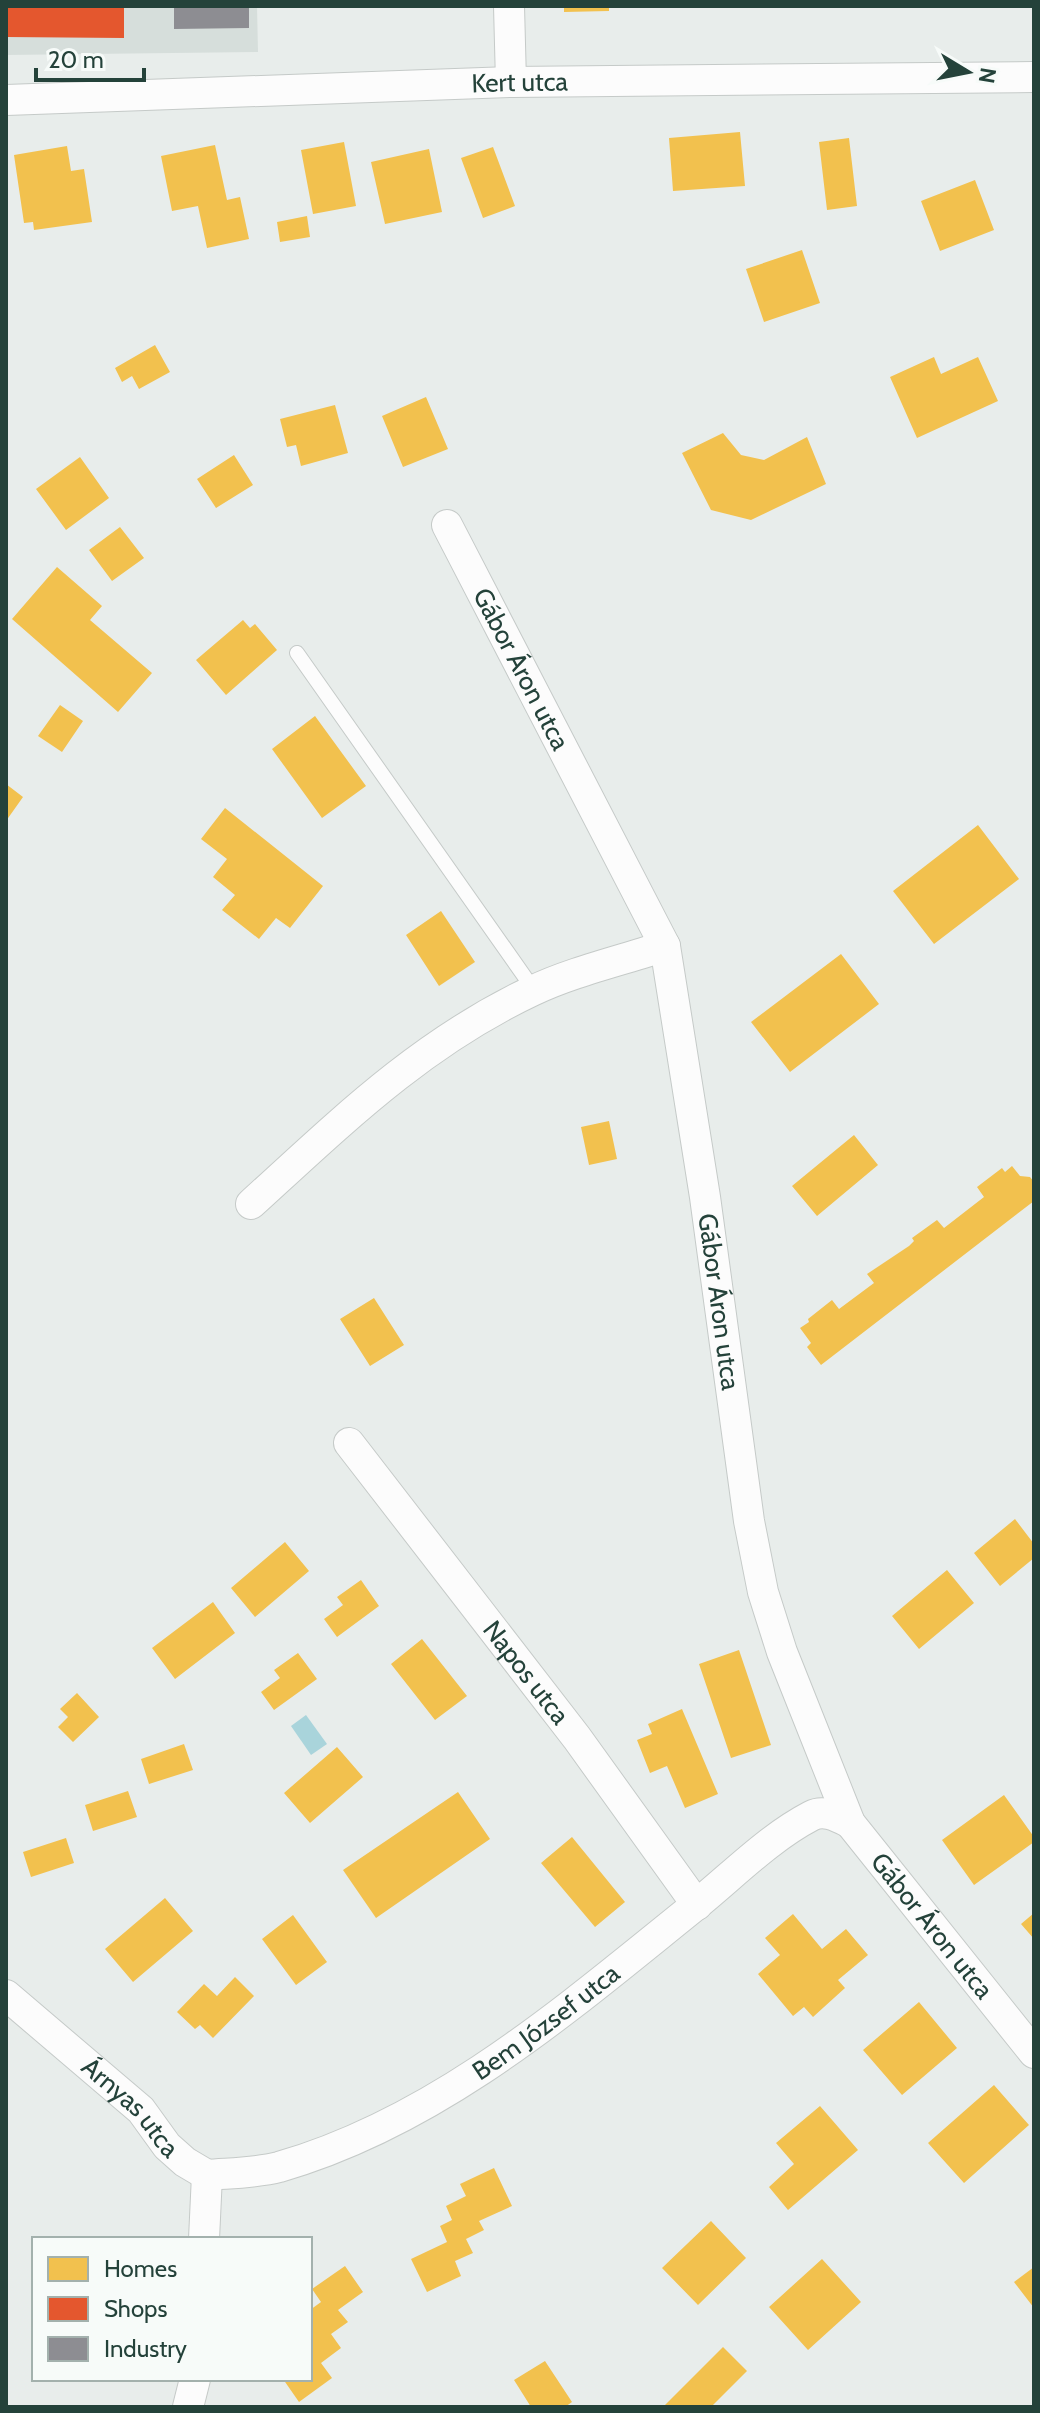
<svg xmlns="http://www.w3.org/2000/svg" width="1040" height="2413" viewBox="0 0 1040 2413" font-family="Cabin,sans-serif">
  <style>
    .built { fill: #d6dedb }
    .water { fill: #a9d4db }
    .homes { fill: #f2c14e }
    .shops { fill: #e4572e }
    .industry { fill: #8d8d92 }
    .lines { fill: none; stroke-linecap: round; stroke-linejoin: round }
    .service-casing { stroke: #c5cac8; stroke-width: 16 }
    .minor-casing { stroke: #c5cac8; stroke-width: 32 }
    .service { stroke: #fcfcfc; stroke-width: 14 }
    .minor { stroke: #fcfcfc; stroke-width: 30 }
    .labels { text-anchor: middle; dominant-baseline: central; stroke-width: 8; stroke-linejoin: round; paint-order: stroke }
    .street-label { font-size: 26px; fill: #24423a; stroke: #f7fbf9 }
  </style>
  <rect width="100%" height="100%" fill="#e8edeb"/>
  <path class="built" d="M6,6H257L258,52L6,55Z"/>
  <path class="water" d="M306,1715L327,1744L311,1755L291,1726Z"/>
  <path class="homes" d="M564,6H609V11L564,12Z
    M740,132L745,186L673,191L669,138Z
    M849,138L857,206L827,210L819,142Z
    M344,142L356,206L313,214L301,150Z
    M215,145L227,200L240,197L249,239L207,248L198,206L172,211L161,156Z
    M67,146L71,171L84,169L92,222L34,230L33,222L24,223L14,155Z
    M493,147L515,206L483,218L461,158Z
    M429,149L442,212L385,224L371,162Z
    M975,180L994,230L940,251L921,201Z
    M307,216L310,237L280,242L277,222Z
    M802,250L820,303L764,322L746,269Z
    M155,345L170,372L139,389L132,376L122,382L115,368Z
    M934,357L941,374L978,357L998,401L917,438L890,377Z
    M426,397L448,449L403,467L382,416Z
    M335,405L348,453L301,466L296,445L287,447L280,419Z
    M723,433L741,455L764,460L807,437L826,484L751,520L711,510L682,453Z
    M234,455L253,485L216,508L197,479Z
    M80,457L109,498L66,530L36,489Z
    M120,527L144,558L112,581L89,550Z
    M57,567L102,606L90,620L152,673L118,712L12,619Z
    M243,620L250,628L255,624L277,650L226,695L196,660Z
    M60,705L83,721L62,752L38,736Z
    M315,716L366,786L322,818L272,749Z
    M6,784L23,797L6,821Z
    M225,808L323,886L290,928L276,918L259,939L222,910L235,895L213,877L227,859L201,839Z
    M978,825L1019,879L934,944L893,891Z
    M441,911L475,962L439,986L406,935Z
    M841,954L879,1004L790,1072L751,1022Z
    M609,1121L617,1159L589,1165L581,1127Z
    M854,1135L878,1165L817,1216L792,1186Z
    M1012,1166L1020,1176L1030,1177L1034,1182V1201L821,1365L807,1347L811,1343L800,1328L809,1322L808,1319L832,1300L839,1309L874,1283L867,1274L909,1246L914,1241L912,1238L937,1220L944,1228L984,1197L977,1187L1002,1168L1005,1172Z
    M374,1298L404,1345L370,1366L340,1319Z
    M1015,1519L1034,1544V1558L1000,1586L974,1553Z
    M285,1542L309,1571L255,1617L231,1588Z
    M947,1570L974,1603L919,1649L892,1616Z
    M361,1580L379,1606L337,1637L324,1619L343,1605L337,1597Z
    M213,1602L235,1633L175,1679L152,1648Z
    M422,1639L467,1696L435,1720L391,1664Z
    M739,1650L771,1745L731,1758L699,1664Z
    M298,1653L317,1679L274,1710L261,1692L280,1678L274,1670Z
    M77,1693L99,1717L73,1742L58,1727L68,1717L60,1709Z
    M682,1709L718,1794L685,1808L667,1766L650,1773L637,1740L652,1734L648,1724Z
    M184,1744L193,1770L149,1784L141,1759Z
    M337,1747L363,1777L310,1823L284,1793Z
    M128,1791L137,1817L93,1831L85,1805Z
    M458,1792L490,1839L376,1918L343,1870Z
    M1004,1795L1034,1837V1842L974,1885L942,1840Z
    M572,1837L625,1902L595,1927L541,1863Z
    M66,1838L74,1863L31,1877L23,1852Z
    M165,1898L193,1931L133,1982L105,1949Z
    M1034,1913V1939L1021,1924Z
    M793,1914L822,1949L846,1929L868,1955L838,1980L845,1988L813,2017L804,2007L793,2016L758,1974L780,1955L765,1938Z
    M293,1915L327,1962L296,1985L262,1939Z
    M235,1977L254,1996L213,2038L200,2025L195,2029L177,2012L204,1984L217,1996Z
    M919,2002L957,2048L902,2095L863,2050Z
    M994,2085L1029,2125L964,2183L928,2143Z
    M820,2106L858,2150L788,2210L769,2187L794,2164L776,2143Z
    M494,2168L512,2206L479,2221L484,2230L466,2239L473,2253L455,2261L461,2276L427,2292L411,2259L447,2242L440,2226L452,2220L446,2206L466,2196L460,2184Z
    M711,2221L746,2258L698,2305L662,2268Z
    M822,2259L861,2302L808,2350L769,2307Z
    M345,2266L363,2292L338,2310L348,2322L331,2334L341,2348L321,2363L332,2378L299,2402L283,2379H310V2327L313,2325L310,2320V2310L321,2302L312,2289Z
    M1034,2267V2308L1014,2282Z
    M723,2347L747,2371L711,2407H663Z
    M545,2361L572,2402L565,2407H531L514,2380Z"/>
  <path class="shops" d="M6,6H124V38L6,37Z"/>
  <path class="industry" d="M174,6H249V28L174,29Z"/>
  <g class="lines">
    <defs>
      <path id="service" d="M297,653L534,990"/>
      <g id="minor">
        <path d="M509,6L511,82"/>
        <path id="s1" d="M6,100L511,82L1034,77"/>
        <path id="s2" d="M447,525L665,946L705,1197L749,1521L763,1592L782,1652L850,1823L1034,2053"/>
        <path d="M251,1204C341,1122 420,1044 532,991C571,972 623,960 665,946"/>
        <path id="s3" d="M349,1443L577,1738L697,1905"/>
        <path id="s4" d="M6,1995L141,2110L167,2146L185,2162L207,2175"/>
        <path id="s5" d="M207,2175C231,2173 256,2173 279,2167C439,2121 569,2007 696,1905C733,1875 769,1838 811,1816C824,1809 838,1817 850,1823"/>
        <path d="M204,2239L207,2175"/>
        <path d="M188,2407L195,2379"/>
      </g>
    </defs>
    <use href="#service" class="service-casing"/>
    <use href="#minor" class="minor-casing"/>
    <use href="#service" class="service"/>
    <use href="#minor" class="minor"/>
  </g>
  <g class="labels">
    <g class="street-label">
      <text stroke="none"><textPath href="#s1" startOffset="514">Kert utca</textPath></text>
      <text stroke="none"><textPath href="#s2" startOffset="162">Gábor Áron utca</textPath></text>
      <text stroke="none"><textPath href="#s2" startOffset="834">Gábor Áron utca</textPath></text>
      <text stroke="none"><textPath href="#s3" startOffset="290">Napos utca</textPath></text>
      <text stroke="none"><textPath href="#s2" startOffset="1506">Gábor Áron utca</textPath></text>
      <text stroke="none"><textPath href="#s5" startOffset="378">Bem József utca</textPath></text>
      <text stroke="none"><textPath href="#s4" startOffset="168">Árnyas utca</textPath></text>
    </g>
  </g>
  <rect width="1040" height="2413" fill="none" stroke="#24423a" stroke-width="16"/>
  <rect x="32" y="2237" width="280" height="144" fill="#f7fbf9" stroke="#a3b1ad" stroke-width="2"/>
  <rect x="48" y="2257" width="40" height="24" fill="#f2c14e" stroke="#a3b1ad" stroke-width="2"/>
  <text x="104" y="2277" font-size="24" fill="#24423a">Homes</text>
  <rect x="48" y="2297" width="40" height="24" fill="#e4572e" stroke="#a3b1ad" stroke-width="2"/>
  <text x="104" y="2317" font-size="24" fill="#24423a">Shops</text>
  <rect x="48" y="2337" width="40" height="24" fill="#8d8d92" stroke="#a3b1ad" stroke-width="2"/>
  <text x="104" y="2357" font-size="24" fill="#24423a">Industry</text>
  <g transform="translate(968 72) rotate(100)" stroke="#f7fbf9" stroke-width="6" paint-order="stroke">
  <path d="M0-6L14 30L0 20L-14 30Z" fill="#24423a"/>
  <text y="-12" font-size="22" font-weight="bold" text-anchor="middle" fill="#24423a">N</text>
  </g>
  <path d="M36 68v12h108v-12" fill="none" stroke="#24423a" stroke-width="4"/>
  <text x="48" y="68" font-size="24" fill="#24423a" stroke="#f7fbf9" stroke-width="6" paint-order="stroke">20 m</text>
</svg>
